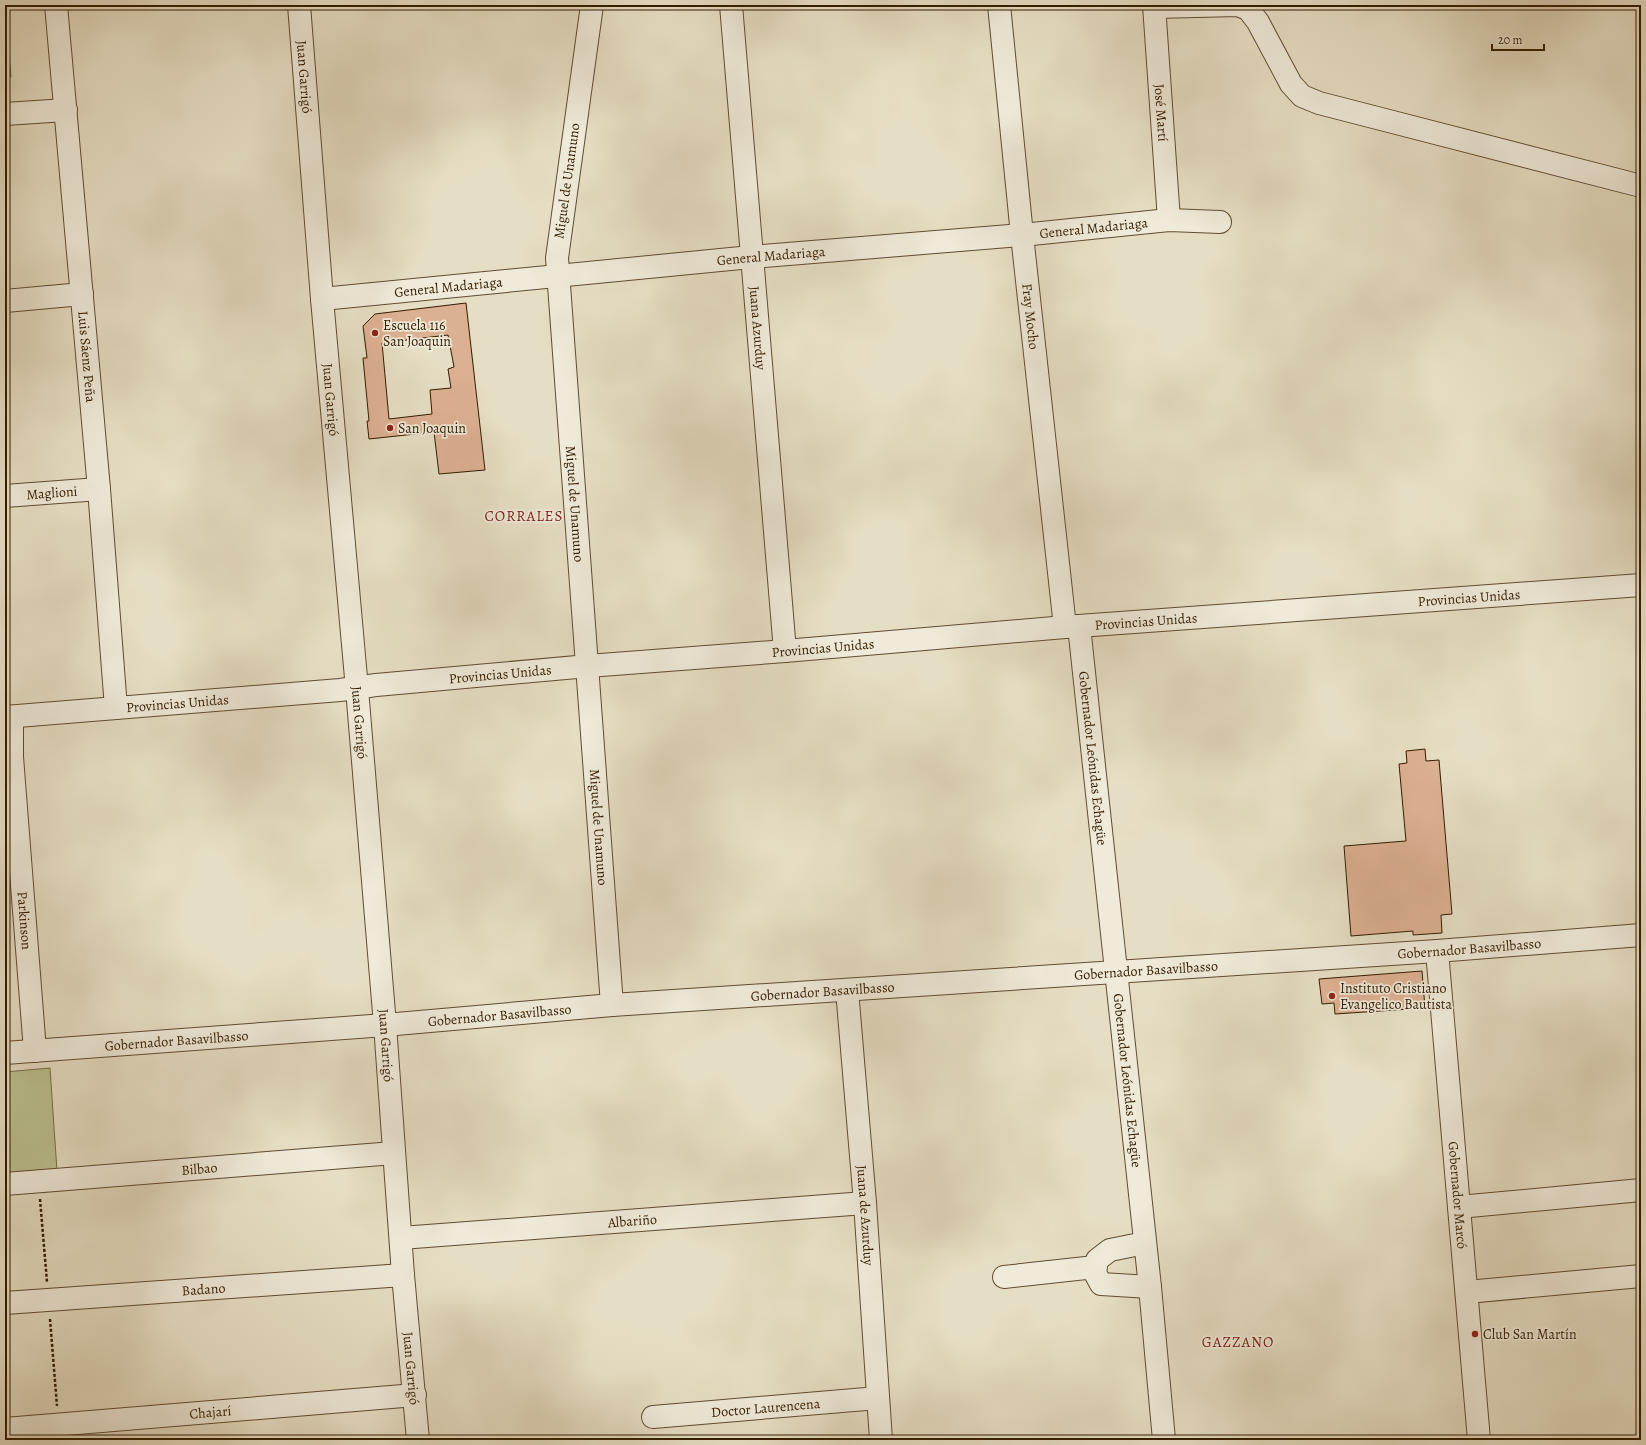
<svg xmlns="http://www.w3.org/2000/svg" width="1646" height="1445" viewBox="0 0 1646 1445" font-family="Alegreya,serif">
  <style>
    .park { fill: #bbc090; stroke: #766e48 }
    .building { fill: #dcb092; stroke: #321c00; fill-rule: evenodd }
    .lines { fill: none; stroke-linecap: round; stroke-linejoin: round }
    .minor-casing { stroke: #5f4c31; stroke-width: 24 }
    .path { stroke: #321c00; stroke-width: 2.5; stroke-dasharray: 3 2; stroke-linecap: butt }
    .minor { stroke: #efead9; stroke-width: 22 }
    .poi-dot { fill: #8f2418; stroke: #efead9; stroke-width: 1.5 }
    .labels { text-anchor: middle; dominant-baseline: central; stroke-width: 3.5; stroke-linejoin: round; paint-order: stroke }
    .street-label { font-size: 14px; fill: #321c00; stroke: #efead9 }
    .poi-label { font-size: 14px; fill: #321c00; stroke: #efead9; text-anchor: start }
    .neighbourhood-label { font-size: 15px; letter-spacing: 1px; fill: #7a1f14; stroke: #efead9 }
  </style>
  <rect width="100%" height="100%" fill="#e6dec4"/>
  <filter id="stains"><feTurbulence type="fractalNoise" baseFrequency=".005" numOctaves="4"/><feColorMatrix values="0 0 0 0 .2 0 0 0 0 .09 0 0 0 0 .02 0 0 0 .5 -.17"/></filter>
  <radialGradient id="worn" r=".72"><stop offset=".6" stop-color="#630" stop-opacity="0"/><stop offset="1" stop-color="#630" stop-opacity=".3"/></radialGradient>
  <path class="park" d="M5,12L11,77L5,78Z
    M50,1068L57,1171L5,1175V1072Z"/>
  <path class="building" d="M466,303L485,470L439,474L434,432L369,439L367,421H369L363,358H367L363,326L375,314ZM448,335L454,367L448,369L451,388L430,390L432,414L389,419L382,343Z
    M1425,749L1426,761L1439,760L1452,914L1441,915L1442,933L1413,935V931L1351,936L1344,846L1406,841L1399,764L1407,763L1406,751Z
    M1422,971L1425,1008L1335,1014L1334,1003L1322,1004L1319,979Z"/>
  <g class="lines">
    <defs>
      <g id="minor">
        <path id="s1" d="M56,5L99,489L116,708"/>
        <path id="s2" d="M299,5L322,299L357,689L385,1025L403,1275L418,1440"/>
        <path id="s3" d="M592,5L557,258L612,1005"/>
        <path id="s4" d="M731,5L785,651"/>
        <path id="s5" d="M999,5L1022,235L1065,627"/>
        <path id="s6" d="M1154,5L1169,220"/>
        <path d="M1154,7L1238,5L1248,9L1258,22L1291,84L1302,96L1319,103L1641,186"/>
        <path d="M5,114L66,110"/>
        <path id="s7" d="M322,299L751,257L1022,235L1169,220L1220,222"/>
        <path d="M5,301L82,294"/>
        <path id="s8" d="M5,496L99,489"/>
        <path id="s9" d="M1079,626L1150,1287L1164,1440"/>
        <path id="s10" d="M5,717L340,690L376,685L588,666L785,651L1065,627L1641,585"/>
        <path id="s11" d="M12,717V757L35,1051"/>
        <path id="s12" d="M1437,951L1479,1440"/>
        <path id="s13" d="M847,990L865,1203L881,1440"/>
        <path id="s14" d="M5,1053L385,1025L612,1005L1437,951L1641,935"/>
        <path id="s15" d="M5,1184L394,1153"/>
        <path d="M1459,1207L1641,1190"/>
        <path id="s16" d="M401,1238L865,1203"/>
        <path d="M1145,1243L1110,1250L1097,1260L1095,1273L1101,1284L1150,1287"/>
        <path d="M1004,1277L1095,1267"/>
        <path d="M1467,1292L1641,1276"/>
        <path id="s17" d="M5,1303L403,1275"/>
        <path id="s18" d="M653,1417L878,1398"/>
        <path id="s19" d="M5,1429L415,1395"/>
      </g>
    </defs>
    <use href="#minor" class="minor-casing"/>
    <path class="path" d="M40,1199L47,1282
      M50,1319L57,1406"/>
    <use href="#minor" class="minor"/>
  </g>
  <g class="poi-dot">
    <circle cx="375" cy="333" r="4"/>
    <circle cx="390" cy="428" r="4"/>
    <circle cx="1332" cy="996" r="4"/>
    <circle cx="1475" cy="1334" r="4"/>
  </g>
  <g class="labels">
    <g class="street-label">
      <text stroke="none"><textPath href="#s2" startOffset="72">Juan Garrigó</textPath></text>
      <text stroke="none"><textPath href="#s6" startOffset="108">José Martí</textPath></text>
      <text transform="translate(567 181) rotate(-82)">Miguel de Unamuno</text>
      <text stroke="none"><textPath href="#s7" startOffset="775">General Madariaga</textPath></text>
      <text stroke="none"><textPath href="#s7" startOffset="451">General Madariaga</textPath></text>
      <text stroke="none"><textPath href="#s7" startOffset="127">General Madariaga</textPath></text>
      <text stroke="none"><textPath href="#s5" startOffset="313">Fray Mocho</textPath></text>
      <text stroke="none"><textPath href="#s4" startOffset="324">Juana Azurduy</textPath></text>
      <text stroke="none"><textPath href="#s1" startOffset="353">Luis Sáenz Peña</textPath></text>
      <text stroke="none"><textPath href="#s2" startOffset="396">Juan Garrigó</textPath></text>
      <text stroke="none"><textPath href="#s8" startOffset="47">Maglioni</textPath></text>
      <text stroke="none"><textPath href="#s3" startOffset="502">Miguel de Unamuno</textPath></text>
      <text stroke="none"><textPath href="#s10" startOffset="1469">Provincias Unidas</textPath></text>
      <text stroke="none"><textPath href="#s10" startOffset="1145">Provincias Unidas</textPath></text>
      <text stroke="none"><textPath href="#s10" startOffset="821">Provincias Unidas</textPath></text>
      <text stroke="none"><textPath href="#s10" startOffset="497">Provincias Unidas</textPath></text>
      <text stroke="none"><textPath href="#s10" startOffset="173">Provincias Unidas</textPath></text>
      <text stroke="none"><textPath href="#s2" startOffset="720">Juan Garrigó</textPath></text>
      <text stroke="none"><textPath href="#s9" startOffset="133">Gobernador Leónidas Echagüe</textPath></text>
      <text stroke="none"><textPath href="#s3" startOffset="826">Miguel de Unamuno</textPath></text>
      <text stroke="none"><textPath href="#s11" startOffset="204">Parkinson</textPath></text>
      <text stroke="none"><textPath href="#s14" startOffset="1468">Gobernador Basavilbasso</textPath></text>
      <text stroke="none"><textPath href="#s14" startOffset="1144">Gobernador Basavilbasso</textPath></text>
      <text stroke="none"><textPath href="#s14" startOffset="820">Gobernador Basavilbasso</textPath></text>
      <text stroke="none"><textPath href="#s14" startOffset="496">Gobernador Basavilbasso</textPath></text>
      <text stroke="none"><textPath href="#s14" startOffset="172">Gobernador Basavilbasso</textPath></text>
      <text stroke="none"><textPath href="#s2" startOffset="1044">Juan Garrigó</textPath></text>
      <text stroke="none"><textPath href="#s9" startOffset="457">Gobernador Leónidas Echagüe</textPath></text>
      <text stroke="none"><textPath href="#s15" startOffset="195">Bilbao</textPath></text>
      <text stroke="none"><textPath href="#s12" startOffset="245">Gobernador Marcó</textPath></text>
      <text stroke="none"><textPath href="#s13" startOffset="226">Juana de Azurduy</textPath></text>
      <text stroke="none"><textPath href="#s16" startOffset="232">Albariño</textPath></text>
      <text stroke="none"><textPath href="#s17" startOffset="199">Badano</textPath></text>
      <text stroke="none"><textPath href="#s2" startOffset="1368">Juan Garrigó</textPath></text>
      <text stroke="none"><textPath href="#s18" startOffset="113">Doctor Laurencena</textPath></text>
      <text stroke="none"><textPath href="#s19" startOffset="206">Chajarí</textPath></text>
    </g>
    <g class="poi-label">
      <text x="383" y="325">Escuela 116<tspan x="383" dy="16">San Joaquin</tspan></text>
      <text x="398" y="428">San Joaquin</text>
      <text x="1340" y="988">Instituto Cristiano<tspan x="1340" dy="16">Evangelico Bautista</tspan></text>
      <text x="1483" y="1334">Club San Martín</text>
    </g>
    <g class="neighbourhood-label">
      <text x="524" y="516">CORRALES</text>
      <text x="1238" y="1342">GAZZANO</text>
    </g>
  </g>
  <rect width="1646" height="1445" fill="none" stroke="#e6dec4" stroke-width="20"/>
  <rect x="6" y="6" width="1634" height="1433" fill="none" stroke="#321c00" stroke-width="2"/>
  <rect x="10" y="10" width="1626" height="1425" fill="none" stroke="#321c00"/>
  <path d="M1492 44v6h52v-6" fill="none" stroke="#321c00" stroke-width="2"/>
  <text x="1498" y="44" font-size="12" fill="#321c00" stroke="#efead9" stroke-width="3" paint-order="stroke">20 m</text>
  <rect width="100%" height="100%" filter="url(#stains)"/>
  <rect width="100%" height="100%" fill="url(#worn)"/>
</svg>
